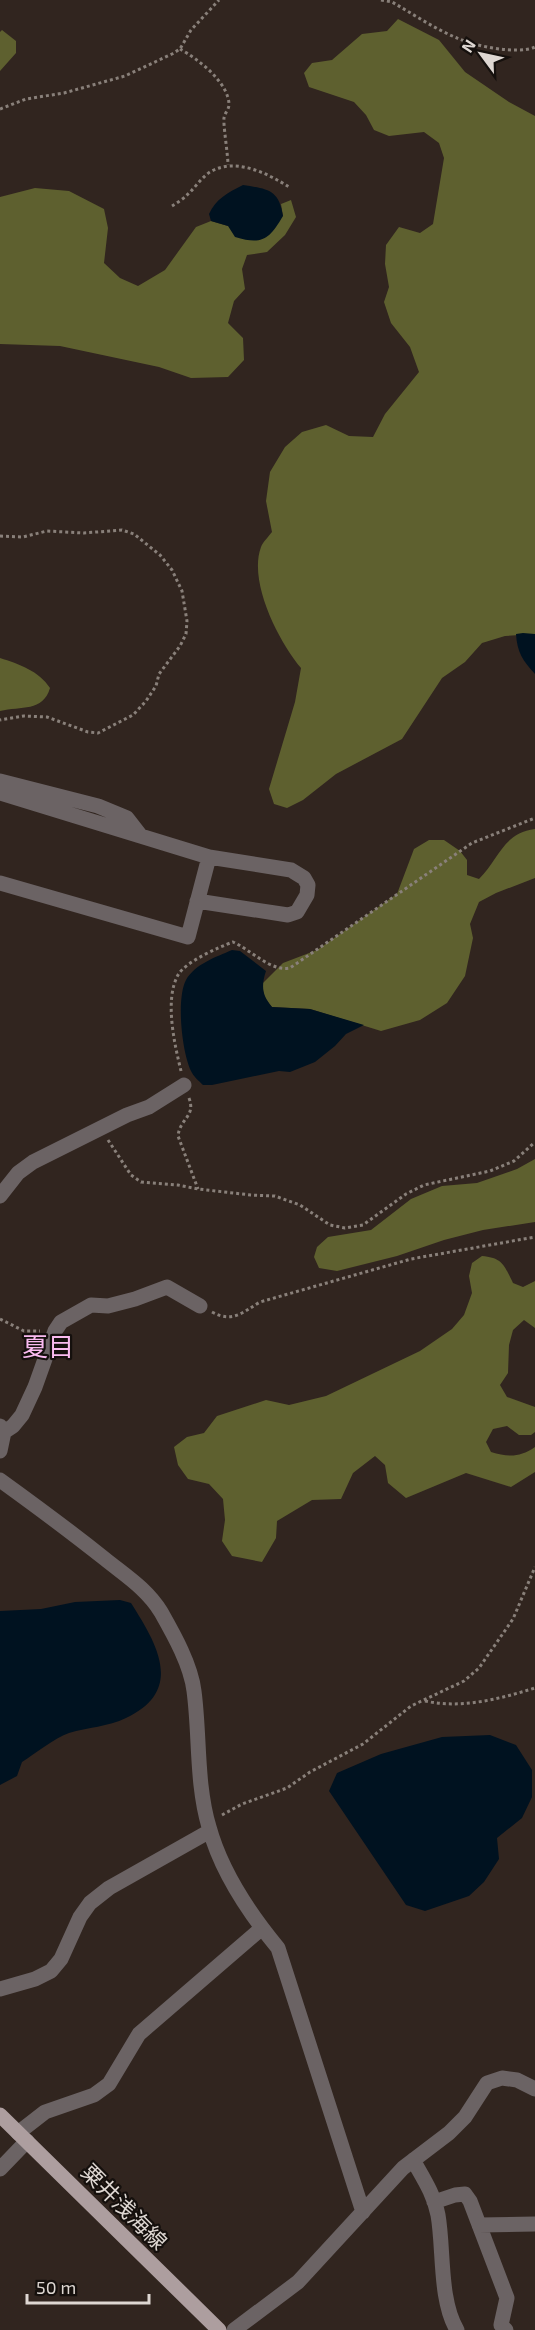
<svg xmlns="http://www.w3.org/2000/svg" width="535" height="2330" viewBox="0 0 535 2330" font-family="'Exo 2','Noto Sans JP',sans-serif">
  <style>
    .forest { fill: #5e602f }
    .water { fill: #001220 }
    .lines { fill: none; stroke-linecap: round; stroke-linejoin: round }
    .path { stroke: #89807a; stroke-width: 3; stroke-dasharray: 3 3; stroke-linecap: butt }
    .minor { stroke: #6b6364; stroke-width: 15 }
    .major { stroke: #ad9e9f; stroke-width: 15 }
    .labels { text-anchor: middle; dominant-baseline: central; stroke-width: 4.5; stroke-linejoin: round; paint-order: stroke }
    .street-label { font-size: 22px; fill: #ded7d2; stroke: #15100d }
    .quarter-label { font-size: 26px; fill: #f9baef; stroke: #15100d }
  </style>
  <rect width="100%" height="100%" fill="#31251f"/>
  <path class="forest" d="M398,19L439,40L465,72L509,102L535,116V634L505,636L482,643L465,662L442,678L402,739L336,774L303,800L287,808L274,804L269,789L295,702L301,668C279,642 248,582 261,547C263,542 269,536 272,532L266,501L270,472L285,447L302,432L326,425L349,436L373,437L385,414L419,372L410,347L391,323L384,302L389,287L385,264L386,245L399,227L420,233L433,224L444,158L439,143L424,132L389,136L374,130L366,115L354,102L309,87L304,73L312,63L332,60L362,34L387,31Z
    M2,30L16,41V53L0,71V32Z
    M35,188L69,191L104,209L108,228L104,263L120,278L138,286L165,270L196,227L211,221L228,226L283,216L281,204L291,200L296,217L285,235L267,252L247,255L242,269L245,289L234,301L228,323L243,338L244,360L228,377L191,378L159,367L60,346L0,344V197Z
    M0,658C19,664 39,671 50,688C43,712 21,706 0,711Z
    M535,829V878L496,893L479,902L470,924L473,938L465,976L447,1003L420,1020L381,1031L310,1009L272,1007L264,997L262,984L283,963L317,950L397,894L414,849L429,840H444L460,851L467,860V875L479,879C499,859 503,833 535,829Z
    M535,1159V1222L483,1230L444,1240L397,1256L337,1271L319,1268L314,1257L317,1247L328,1237L371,1230L411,1199L442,1186L477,1183L517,1169Z
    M482,1256C503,1258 504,1265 513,1283L523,1287L535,1281V1328L524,1320L513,1330L509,1345L508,1373L500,1385L507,1397L535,1407V1432L531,1435H519L507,1426L493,1429L486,1442L491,1452C508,1457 519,1458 535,1447V1472L511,1487L466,1473L406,1498L388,1483L385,1465L375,1456L353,1473L341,1499L312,1500L277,1521L276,1538L262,1562L232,1556L222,1541L225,1520L223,1499L209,1484L188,1479L178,1465L174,1447L187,1437L204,1433L217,1416L266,1400L289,1405L326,1396L420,1351L452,1329L464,1315L472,1293L469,1276L472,1263Z"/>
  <path class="water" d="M243,185C267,189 279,189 283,216C269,240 262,245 235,237L228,226L211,221L209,214C216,199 227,193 243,185Z
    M523,633L535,634V674C523,661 517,652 516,634Z
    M232,950L240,951L266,971C261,986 262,995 272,1007L310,1009L364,1025L346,1034L335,1046L315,1062L290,1072L279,1071L212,1085H203C199,1081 193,1076 191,1071C182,1052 176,999 186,980C195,964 216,957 232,950Z
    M120,1600L131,1603C157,1644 185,1690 126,1718C108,1727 88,1727 69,1733C53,1739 36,1753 22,1762L17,1776L0,1785V1611L41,1609L75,1602Z
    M490,1735L516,1745L532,1770V1797L522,1818L497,1838L499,1859L484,1882L469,1896L425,1911L406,1905L329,1791L337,1773L381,1754L442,1737Z"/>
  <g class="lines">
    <path class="path" d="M381,0L392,2C413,14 435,29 457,38C474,46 518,55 535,47
      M180,49C198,59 228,82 229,104C229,110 225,112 224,118C223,124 228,155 228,165
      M0,109L26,99L64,93L125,76L172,54L180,49L191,30L219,0
      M172,206C177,203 183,199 187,195C195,188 201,178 210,172C235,157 267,173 289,187
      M0,536L23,537L47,531L84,533L122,530L134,534L160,555L172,570L182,591L187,621L186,634L180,646L159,674L156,686L146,701L133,715L98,733L88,732L47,717L24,716L0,720
      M181,1071C175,1046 164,1000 178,975C185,962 219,947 233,942C251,950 271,972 290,968L472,843L535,818
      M189,1098C196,1117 180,1118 178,1136L198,1189
      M108,1140L131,1175L141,1182L178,1185L198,1189L251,1195L275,1196L300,1205L330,1225L345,1228L363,1225L406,1194L424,1185L490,1171L514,1161L535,1142
      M212,1312C232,1323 242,1313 260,1302L411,1259L535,1237
      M0,1319L24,1331H40
      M425,1701C462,1709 499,1699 535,1688
      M222,1815L242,1804L287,1788L310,1772L363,1744L411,1706L464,1681L479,1668L513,1619L535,1567"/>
    <path class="minor" d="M0,781L98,806L127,818L141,836
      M0,793L209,857L291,870L304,878L308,885L307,895L297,912L288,915L197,901
      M0,883L188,937L209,857
      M0,1196L18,1173L33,1162L127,1115L149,1107L184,1085
      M0,1426L4,1432L0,1451
      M4,1432L13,1426L22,1415L35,1387L55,1331L61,1322L91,1305L108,1306L135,1299L167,1287L200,1306
      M0,1480C36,1506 71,1532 105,1559C126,1576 147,1589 161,1612C174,1635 191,1665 194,1691C200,1736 196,1783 209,1827C221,1871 249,1913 278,1948L363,2212
      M0,1989L35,1979L51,1971L61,1959L80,1917L90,1903L109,1888L210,1831
      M18,2133L45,2112L94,2095L109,2084L139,2034L262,1928
      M413,2160C423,2178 434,2194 438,2215C444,2249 439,2300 457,2330
      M0,2169L27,2141
      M434,2202L455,2195L465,2194L470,2201L507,2298L501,2325L506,2330
      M479,2225L535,2224
      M234,2330L298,2282L403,2168L449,2133L465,2117L487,2083L502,2078L517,2080L535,2089"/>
    <path class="major" d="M0,2115L219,2330"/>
  </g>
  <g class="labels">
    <g class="street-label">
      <text transform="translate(125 2206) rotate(45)">粟井浅海線</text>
    </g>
    <g class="quarter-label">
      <text x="48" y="1345">夏目</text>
    </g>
  </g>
  <g transform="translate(481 54) rotate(303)" stroke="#15100d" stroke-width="4.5" paint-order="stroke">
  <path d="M0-4.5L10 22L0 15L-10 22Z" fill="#ded7d2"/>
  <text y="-9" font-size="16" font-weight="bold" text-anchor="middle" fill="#ded7d2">N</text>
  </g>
  <path d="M27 2294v9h122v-9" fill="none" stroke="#ded7d2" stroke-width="3"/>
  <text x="36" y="2294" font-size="18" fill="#ded7d2" stroke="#15100d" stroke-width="4.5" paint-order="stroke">50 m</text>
</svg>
